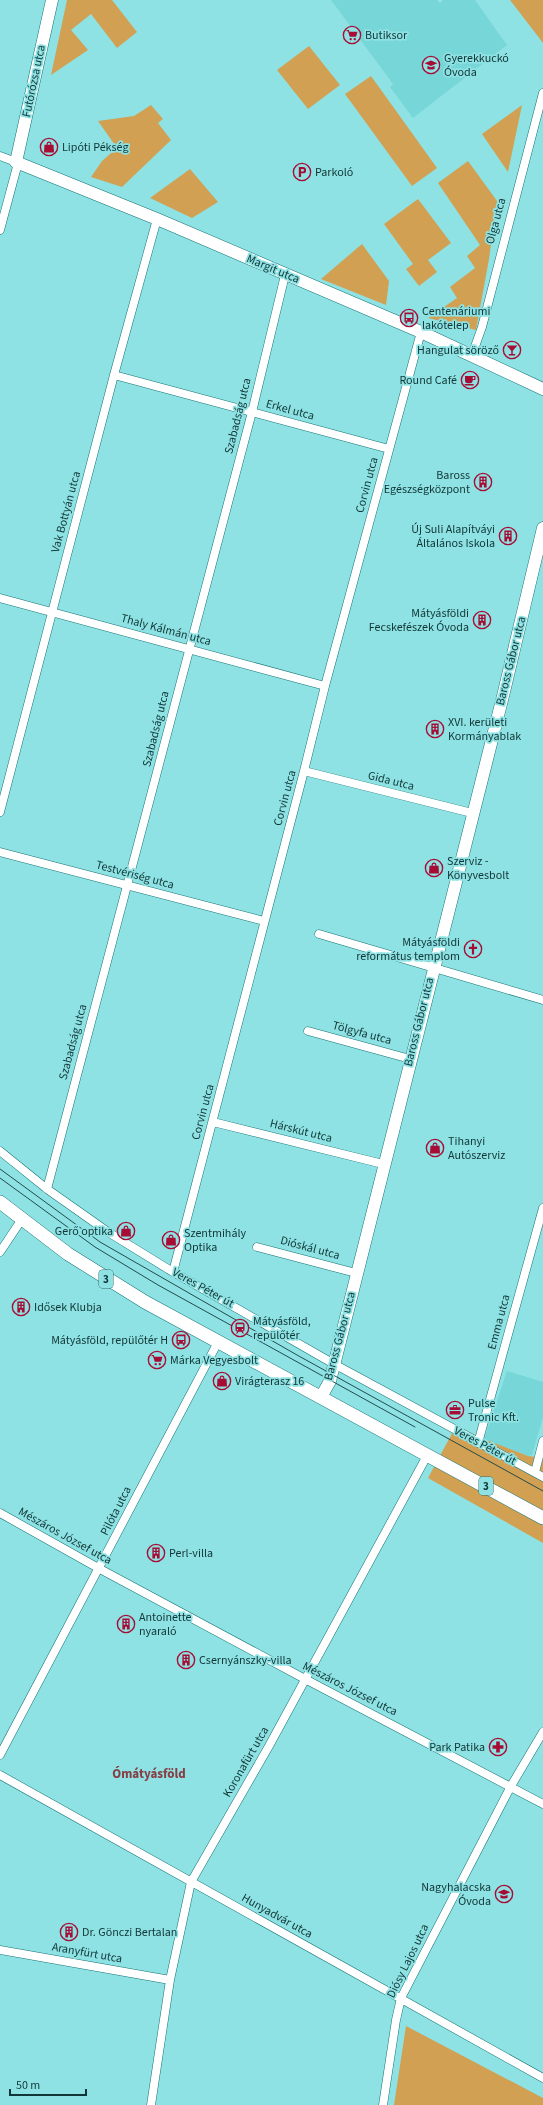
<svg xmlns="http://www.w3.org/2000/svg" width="543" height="2105" viewBox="0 0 543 2105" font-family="'Source Sans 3',sans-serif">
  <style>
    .built { fill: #77d6d7 }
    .green { fill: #d1a053 }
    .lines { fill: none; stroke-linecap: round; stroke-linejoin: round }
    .street-casing { stroke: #157476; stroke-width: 9 }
    .secondary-casing { stroke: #157476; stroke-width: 13 }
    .primary-casing { stroke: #157476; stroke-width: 14 }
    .street { stroke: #fff; stroke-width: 8 }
    .secondary { stroke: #fff; stroke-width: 12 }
    .primary { stroke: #fff; stroke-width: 13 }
    .tram { stroke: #224c4d; stroke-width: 1 }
    .labels { text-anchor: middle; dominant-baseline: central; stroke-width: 3.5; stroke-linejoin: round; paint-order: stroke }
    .shield { fill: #8ee2e3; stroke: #376a6b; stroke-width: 1 }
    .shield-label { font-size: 11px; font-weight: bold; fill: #123637 }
    .poi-label { font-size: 12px; fill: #123637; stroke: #8ee2e3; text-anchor: start }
    .street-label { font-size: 12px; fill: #123637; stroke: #8ee2e3 }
    .neighbourhood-label { font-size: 13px; font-weight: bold; fill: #863d44; stroke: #8ee2e3 }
  </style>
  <rect width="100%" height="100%" fill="#8ee2e3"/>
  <path class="built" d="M331,0H437L440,3L443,0H475L507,45L413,118L390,87L393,84Z
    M507,1371L543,1382V1417L532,1455L528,1456L484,1439Z"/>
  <path class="green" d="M67,0H112L137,32L117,48L91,14L71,30L88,50L51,75Z
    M510,0H543V43Z
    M309,46L340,85L308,109L277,70Z
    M371,76L437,168L412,186L345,94Z
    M151,105L163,119L158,123L171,140L122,187L91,177L102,161L117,148L98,121L134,116Z
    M522,105L508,172L482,134Z
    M468,161L497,201L489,259L476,330L428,318L457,298L450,287L475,268L467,256L480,245L438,183Z
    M190,169L218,202L192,218L150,198Z
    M418,199L451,243L428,260L437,272L419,286L406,269L413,264L384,224Z
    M362,244L389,281L386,305L321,279Z
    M456,1426L484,1439L528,1456L543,1458V1543L428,1478Z
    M406,2026L543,2098V2105H394Z"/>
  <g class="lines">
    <defs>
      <path id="street" d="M0,156L16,162
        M0,230L18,163
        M472,355L482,327L543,93
        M114,375L389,449
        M0,598L325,686
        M304,771L472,813
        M0,812L114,375L157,219
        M0,852L264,921
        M319,934L543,1000
        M308,1031L410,1059
        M213,1122L383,1164
        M0,1151L47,1189L108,1232L168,1269L334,1364L543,1477
        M47,1189L252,412L285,275
        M257,1247L356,1273
        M0,1252L22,1219
        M173,1272L304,771L325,686L421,332
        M478,1443L543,1208
        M535,1472L543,1441
        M0,1513L100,1569L305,1679L543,1804
        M0,1755L218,1342
        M0,1775L543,2078
        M0,1950L170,1980
        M151,2105L170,1980L191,1882L269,1746L428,1454
        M383,2105L396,2020L401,1998L511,1786L543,1732"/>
      <path id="secondary" d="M52,0L16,162L157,219L421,332L543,389
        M321,1397L330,1381L503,696L543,528"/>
      <path id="primary" d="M0,1202L68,1254L145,1302L543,1518"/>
    </defs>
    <use href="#street" class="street-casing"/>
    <use href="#secondary" class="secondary-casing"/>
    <use href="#primary" class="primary-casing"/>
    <use href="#street" class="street"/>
    <use href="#secondary" class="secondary"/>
    <use href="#primary" class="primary"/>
    <path class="tram" d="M0,1169L100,1242L297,1355L543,1491
      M0,1178L95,1247L158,1285L415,1427"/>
  </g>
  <defs>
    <symbol id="supermarket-ring" viewBox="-11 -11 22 22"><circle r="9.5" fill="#8ee2e3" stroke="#a70d34" stroke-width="1.5"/><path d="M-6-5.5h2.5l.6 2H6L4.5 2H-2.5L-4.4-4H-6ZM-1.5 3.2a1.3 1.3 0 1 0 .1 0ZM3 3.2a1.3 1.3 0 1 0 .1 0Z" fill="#a70d34"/></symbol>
    <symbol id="school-ring" viewBox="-11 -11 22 22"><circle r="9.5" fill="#8ee2e3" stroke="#a70d34" stroke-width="1.5"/><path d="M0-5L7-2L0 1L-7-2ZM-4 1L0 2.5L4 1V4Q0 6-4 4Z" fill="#a70d34"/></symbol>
    <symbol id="shop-ring" viewBox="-11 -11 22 22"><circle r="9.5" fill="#8ee2e3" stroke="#a70d34" stroke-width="1.5"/><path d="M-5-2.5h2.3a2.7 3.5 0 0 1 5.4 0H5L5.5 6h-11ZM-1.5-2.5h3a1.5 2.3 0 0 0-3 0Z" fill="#a70d34"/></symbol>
    <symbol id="parking-ring" viewBox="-11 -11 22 22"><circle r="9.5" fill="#8ee2e3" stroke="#a70d34" stroke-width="1.5"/><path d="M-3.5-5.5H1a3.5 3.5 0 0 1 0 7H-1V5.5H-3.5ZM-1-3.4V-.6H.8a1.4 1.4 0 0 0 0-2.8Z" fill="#a70d34"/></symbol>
    <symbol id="bus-ring" viewBox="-11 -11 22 22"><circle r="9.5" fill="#8ee2e3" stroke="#a70d34" stroke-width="1.5"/><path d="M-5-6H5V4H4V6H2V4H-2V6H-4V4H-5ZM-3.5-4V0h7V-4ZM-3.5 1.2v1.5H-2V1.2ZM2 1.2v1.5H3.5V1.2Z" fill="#a70d34"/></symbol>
    <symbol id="bar-ring" viewBox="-11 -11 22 22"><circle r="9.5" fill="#8ee2e3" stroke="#a70d34" stroke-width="1.5"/><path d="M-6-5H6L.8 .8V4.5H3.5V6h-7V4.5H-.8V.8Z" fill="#a70d34"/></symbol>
    <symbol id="cafe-ring" viewBox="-11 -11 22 22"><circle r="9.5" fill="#8ee2e3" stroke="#a70d34" stroke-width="1.5"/><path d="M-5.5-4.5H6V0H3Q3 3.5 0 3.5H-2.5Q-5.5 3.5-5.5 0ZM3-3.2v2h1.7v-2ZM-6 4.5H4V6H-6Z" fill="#a70d34"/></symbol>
    <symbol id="building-ring" viewBox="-11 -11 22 22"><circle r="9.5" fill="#8ee2e3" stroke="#a70d34" stroke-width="1.5"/><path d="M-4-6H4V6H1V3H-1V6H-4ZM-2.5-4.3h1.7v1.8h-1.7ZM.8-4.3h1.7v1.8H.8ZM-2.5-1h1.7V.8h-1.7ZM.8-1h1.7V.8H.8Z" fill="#a70d34"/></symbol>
    <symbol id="church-ring" viewBox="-11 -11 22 22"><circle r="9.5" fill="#8ee2e3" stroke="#a70d34" stroke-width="1.5"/><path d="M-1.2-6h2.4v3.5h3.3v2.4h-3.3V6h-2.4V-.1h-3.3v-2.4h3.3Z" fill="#a70d34"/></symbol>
    <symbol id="station-ring" viewBox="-11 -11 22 22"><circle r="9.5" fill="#8ee2e3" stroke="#a70d34" stroke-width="1.5"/><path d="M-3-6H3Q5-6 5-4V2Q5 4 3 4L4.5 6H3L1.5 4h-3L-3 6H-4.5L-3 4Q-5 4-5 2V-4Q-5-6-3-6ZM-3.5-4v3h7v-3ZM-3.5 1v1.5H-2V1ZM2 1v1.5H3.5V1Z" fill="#a70d34"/></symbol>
    <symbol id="office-ring" viewBox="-11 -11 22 22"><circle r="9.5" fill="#8ee2e3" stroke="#a70d34" stroke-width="1.5"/><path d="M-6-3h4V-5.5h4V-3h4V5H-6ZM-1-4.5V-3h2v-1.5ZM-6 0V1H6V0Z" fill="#a70d34"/></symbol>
    <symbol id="pharmacy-ring" viewBox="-11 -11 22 22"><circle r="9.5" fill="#8ee2e3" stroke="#a70d34" stroke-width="1.5"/><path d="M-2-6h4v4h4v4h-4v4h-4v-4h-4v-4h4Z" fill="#a70d34"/></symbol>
  </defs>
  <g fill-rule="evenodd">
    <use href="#supermarket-ring" x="342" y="25" width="20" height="20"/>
    <use href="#school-ring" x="421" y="55" width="20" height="20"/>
    <use href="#shop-ring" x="39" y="137" width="20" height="20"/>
    <use href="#parking-ring" x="292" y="162" width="20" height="20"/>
    <use href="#bus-ring" x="399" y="308" width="20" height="20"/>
    <use href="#bar-ring" x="502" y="340" width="20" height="20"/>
    <use href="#cafe-ring" x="460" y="370" width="20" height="20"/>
    <use href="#building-ring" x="473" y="472" width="20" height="20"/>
    <use href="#building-ring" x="498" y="526" width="20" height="20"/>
    <use href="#building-ring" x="472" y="610" width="20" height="20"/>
    <use href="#building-ring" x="425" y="719" width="20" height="20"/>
    <use href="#shop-ring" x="424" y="858" width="20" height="20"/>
    <use href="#church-ring" x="463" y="939" width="20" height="20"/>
    <use href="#shop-ring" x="425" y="1138" width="20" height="20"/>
    <use href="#shop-ring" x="116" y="1221" width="20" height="20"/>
    <use href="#shop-ring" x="161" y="1230" width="20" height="20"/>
    <use href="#building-ring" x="11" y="1297" width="20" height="20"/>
    <use href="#station-ring" x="230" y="1318" width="20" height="20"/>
    <use href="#bus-ring" x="171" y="1330" width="20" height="20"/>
    <use href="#supermarket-ring" x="147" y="1350" width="20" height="20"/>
    <use href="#shop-ring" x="212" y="1371" width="20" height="20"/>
    <use href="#office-ring" x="445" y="1400" width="20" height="20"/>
    <use href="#building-ring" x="146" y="1543" width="20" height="20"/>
    <use href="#building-ring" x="116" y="1614" width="20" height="20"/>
    <use href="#building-ring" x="176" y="1650" width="20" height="20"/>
    <use href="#pharmacy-ring" x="488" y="1737" width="20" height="20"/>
    <use href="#school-ring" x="494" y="1884" width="20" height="20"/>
    <use href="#building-ring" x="59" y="1922" width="20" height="20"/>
  </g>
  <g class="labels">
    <g class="shield">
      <rect x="99" y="1270" width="14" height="18" rx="3"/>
      <rect x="479" y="1477" width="14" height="18" rx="3"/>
    </g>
    <g class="shield-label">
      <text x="106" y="1279">3</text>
      <text x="486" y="1486">3</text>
    </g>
    <g class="poi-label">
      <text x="365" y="35">Butiksor</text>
      <text x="444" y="58">Gyerekkuckó<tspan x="444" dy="14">Óvoda</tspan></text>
      <text x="62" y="147">Lipóti Pékség</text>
      <text x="315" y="172">Parkoló</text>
      <text x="422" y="311">Centenáriumi<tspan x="422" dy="14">lakótelep</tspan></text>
      <text x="499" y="350" text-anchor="end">Hangulat söröző</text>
      <text x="457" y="380" text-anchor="end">Round Café</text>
      <text x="470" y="475" text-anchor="end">Baross<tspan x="470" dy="14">Egészségközpont</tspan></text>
      <text x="495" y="529" text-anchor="end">Új Suli Alapítváyi<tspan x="495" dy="14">Általános Iskola</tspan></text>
      <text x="469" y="613" text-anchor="end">Mátyásföldi<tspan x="469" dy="14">Fecskefészek Óvoda</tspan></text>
      <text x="448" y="722">XVI. kerületi<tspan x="448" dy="14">Kormányablak</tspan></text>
      <text x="447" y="861">Szerviz -<tspan x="447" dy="14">Könyvesbolt</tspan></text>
      <text x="460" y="942" text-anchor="end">Mátyásföldi<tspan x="460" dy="14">református templom</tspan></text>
      <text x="448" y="1141">Tihanyi<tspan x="448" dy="14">Autószerviz</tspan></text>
      <text x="113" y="1231" text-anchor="end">Gerő optika</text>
      <text x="184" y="1233">Szentmihály<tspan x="184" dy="14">Optika</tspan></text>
      <text x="34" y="1307">Idősek Klubja</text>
      <text x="253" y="1321">Mátyásföld,<tspan x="253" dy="14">repülőtér</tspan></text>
      <text x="168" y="1340" text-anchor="end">Mátyásföld, repülőtér H</text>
      <text x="170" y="1360">Márka Vegyesbolt</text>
      <text x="235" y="1381">Virágterasz 16</text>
      <text x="468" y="1403">Pulse<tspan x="468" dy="14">Tronic Kft.</tspan></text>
      <text x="169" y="1553">Perl-villa</text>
      <text x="139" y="1617">Antoinette<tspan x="139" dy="14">nyaraló</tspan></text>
      <text x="199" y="1660">Csernyánszky-villa</text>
      <text x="485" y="1747" text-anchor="end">Park Patika</text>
      <text x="491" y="1887" text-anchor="end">Nagyhalacska<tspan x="491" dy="14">Óvoda</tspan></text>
      <text x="82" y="1932">Dr. Gönczi Bertalan</text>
    </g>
    <g class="street-label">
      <text transform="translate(34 81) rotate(-78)">Futórózsa utca</text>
      <text transform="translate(496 221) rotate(-75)">Olga utca</text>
      <text transform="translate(273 269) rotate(23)">Margit utca</text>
      <text transform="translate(290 410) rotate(15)">Erkel utca</text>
      <text transform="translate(238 416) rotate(-76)">Szabadság utca</text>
      <text transform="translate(367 485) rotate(-75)">Corvin utca</text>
      <text transform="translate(66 512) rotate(-75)">Vak Bottyán utca</text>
      <text transform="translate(166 630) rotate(15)">Thaly Kálmán utca</text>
      <text transform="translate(511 661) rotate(-76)">Baross Gábor utca</text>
      <text transform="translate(156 729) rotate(-76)">Szabadság utca</text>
      <text transform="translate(391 781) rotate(14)">Gida utca</text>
      <text transform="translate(285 798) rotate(-75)">Corvin utca</text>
      <text transform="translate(135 875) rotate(15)">Testvériség utca</text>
      <text transform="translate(419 1022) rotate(-76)">Baross Gábor utca</text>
      <text transform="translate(362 1033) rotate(15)">Tölgyfa utca</text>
      <text transform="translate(73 1042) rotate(-75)">Szabadság utca</text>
      <text transform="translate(203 1112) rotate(-75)">Corvin utca</text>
      <text transform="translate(301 1131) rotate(14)">Hárskút utca</text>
      <text transform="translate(310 1248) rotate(15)">Dióskál utca</text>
      <text transform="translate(203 1288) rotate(29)">Veres Péter út</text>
      <text transform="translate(499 1322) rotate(-75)">Emma utca</text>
      <text transform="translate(340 1336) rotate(-75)">Baross Gábor utca</text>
      <text transform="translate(485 1446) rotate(28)">Veres Péter út</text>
      <text transform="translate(116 1511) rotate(-63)">Pilóta utca</text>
      <text transform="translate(65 1536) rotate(29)">Mészáros József utca</text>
      <text transform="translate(350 1689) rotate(27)">Mészáros József utca</text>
      <text transform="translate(246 1762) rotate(-60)">Koronafürt utca</text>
      <text transform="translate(277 1916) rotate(29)">Hunyadvár utca</text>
      <text transform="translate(87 1953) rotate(10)">Aranyfürt utca</text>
      <text transform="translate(408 1961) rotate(-64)">Diósy Lajos utca</text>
    </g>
    <g class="neighbourhood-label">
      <text x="149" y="1774">Ómátyásföld</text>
    </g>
  </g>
  <path d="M10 2089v6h76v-6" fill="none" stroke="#123637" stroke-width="2"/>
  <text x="16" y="2089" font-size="12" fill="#123637" stroke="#8ee2e3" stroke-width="3" paint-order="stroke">50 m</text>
</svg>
